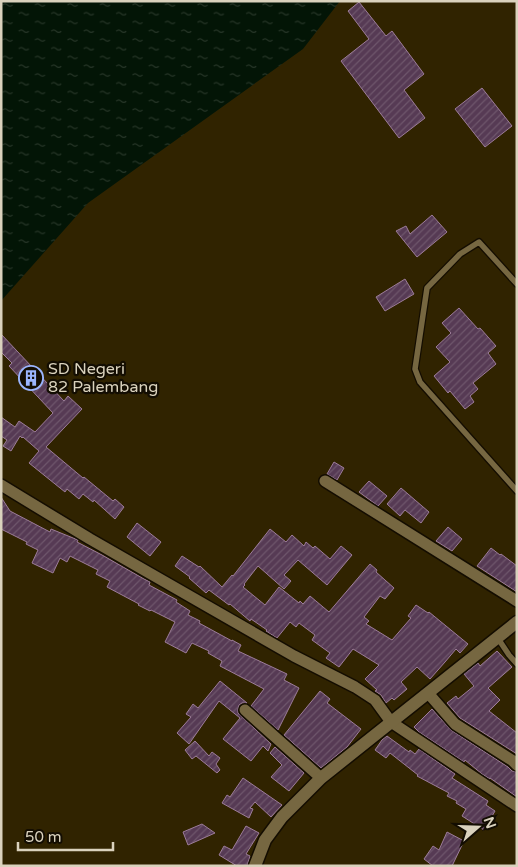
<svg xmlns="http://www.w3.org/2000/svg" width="518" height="867" viewBox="0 0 518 867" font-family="'Varela Round',sans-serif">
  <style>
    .water { fill: url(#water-ripples) }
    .building { fill: url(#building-hatch); stroke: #9c7c99 }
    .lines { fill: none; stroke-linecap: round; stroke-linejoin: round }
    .service-casing { stroke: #140d00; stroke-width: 8 }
    .minor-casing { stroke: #140d00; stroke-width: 14 }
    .tertiary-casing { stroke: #140d00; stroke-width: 15 }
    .service { stroke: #766741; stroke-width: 5.5 }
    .minor { stroke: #766741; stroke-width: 11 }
    .tertiary { stroke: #766741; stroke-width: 12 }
    .labels { text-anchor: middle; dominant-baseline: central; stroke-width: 4.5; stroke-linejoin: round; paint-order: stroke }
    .poi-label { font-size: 16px; fill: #dad2bd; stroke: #130d02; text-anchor: start }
  </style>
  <defs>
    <pattern id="water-ripples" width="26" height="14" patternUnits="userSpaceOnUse" patternTransform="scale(1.25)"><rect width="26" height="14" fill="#031506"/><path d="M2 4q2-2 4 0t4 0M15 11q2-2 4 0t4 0" fill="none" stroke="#273628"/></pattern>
    <pattern id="building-hatch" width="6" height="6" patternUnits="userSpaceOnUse" patternTransform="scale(1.25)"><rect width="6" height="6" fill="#563a54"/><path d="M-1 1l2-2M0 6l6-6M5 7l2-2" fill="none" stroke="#6e566b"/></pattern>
  </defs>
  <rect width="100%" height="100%" fill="#302300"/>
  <path class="water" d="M1,1H340L303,49L88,203L1,301Z"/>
  <path class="building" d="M359,2L386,36L392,31L424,74L404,90L425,118L399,138L341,61L369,39L348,11Z
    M482,88L512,126L485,147L455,109Z
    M432,215L447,232L417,257L396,231L406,226L410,234Z
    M405,279L414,294L385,311L376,297Z
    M459,308L478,329L480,328L496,346L488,353L496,364L473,383L478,389L470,396L474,402L465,409L450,391L448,393L434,376L450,362L436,347L451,333L442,323Z
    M1,334L64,401L68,396L82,409L46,447L83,478L84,477L113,501L115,499L124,507L115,519L94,500L93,502L83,494L79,499L67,489L65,492L29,463L39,451L23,437L22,438L20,436L11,451L3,446L7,440L1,436V417L15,427L19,421L35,432L53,413L9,366L12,363L1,352Z
    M334,462L344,468L337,480L327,474Z
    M369,481L387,496L378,506L359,492Z
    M401,488L429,512L421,523L405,510L400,516L387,504Z
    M1,497L10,511L50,532L51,529L78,540L77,542L102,555L144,579L150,582L149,585L177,600L176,602L190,611L188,615L200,621L199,623L232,641V640L241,645L238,651L287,674L284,680L299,688L278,730L251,706L264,689L220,666L222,661L208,653L209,651L192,643L186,653L165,642L175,622L151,610L150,611L138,605L139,604L107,587L110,581L96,574L98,570L70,556L67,562L60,558L53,573L32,563L38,550L26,544L27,542L1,529Z
    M137,523L161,542L150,556L127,537Z
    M448,527L462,539L452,551L436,541Z
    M270,529L286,542L292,535L304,546L306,542L313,548L315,546L330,559L341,546L352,555L327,585L298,560L284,575L291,581L284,589L258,566L244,584L245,585L243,587L265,605L279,587L299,603L300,601L303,604L310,596L329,612L370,564L377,570L376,572L394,588L385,599L380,596L364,617L369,621L366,624L392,640L411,618L408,616L416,605L428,613L429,612L468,644L460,653L456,649L445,662L430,679L417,667L401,682L407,689L394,700L392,698L386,703L381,695L375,691L377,690L365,679L379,665L353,649L339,667L326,658L330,653L312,640L315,635L299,623L296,627L290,622L277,638L266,631L267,630L251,619L250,621L230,604L229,605L209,590L206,593L189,578L190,577L175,566L182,556L199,567L200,566L222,587L232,575L233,576Z
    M491,548L500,555L501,554L517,566V592L477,566Z
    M497,651L512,667L488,688L500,700L489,711L517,733V754L460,718L447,703L456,696L458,699L474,686L464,674L478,663L480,666Z
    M220,681L247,703H242L239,705L238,709V713L271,744L268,751L263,746L251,761L223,739L240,718L219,701L189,744L177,733L191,717L186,714L193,704L198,708Z
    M320,691L330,699L327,703L361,729L347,747L321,768L284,735Z
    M432,709L451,730L508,767L512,771L517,772V797L490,778V779L482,774L465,760L464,762L419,732L414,727Z
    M387,736L409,752L410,750L415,754L419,749L455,774L452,778L488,801L486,805L495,811L484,830L462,816L466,809L456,803L457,801L447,796L449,793L417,776L418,775L390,753L386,758L375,750L382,740Z
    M195,741L209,756L212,752L220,758L216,764L220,770L217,773L196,756L192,759L185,750Z
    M275,747L304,773L289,791L271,777L282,765L270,753Z
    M243,778L282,805L271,817L255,802L250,808L253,809L249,818L222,803L227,795L230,797Z
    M202,824L215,833L188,845L183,832Z
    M246,826L259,833L246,854L250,856L247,866H237L219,855L224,846L232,850Z
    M447,832L464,841L452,866H433L424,859L433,846L439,850Z"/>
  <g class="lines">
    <defs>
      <path id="service" d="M517,284L479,242L460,254L427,288L415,369L420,382L517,491
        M497,637L509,655L517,664"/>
      <path id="minor" d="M325,481L517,601
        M1,485L90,539L294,656L355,687L375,700L391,722L517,806
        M428,693L455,724L513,761L517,765
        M245,710L321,778"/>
      <path id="tertiary" d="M255,866L265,840L282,817L321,778L517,622"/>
    </defs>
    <use href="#service" class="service-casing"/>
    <use href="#minor" class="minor-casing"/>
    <use href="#tertiary" class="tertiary-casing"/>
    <use href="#service" class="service"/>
    <use href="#minor" class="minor"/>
    <use href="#tertiary" class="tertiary"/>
  </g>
  <defs>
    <symbol id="building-ring" viewBox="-11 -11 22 22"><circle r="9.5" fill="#130d02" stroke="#9bb5fd" stroke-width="1.5"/><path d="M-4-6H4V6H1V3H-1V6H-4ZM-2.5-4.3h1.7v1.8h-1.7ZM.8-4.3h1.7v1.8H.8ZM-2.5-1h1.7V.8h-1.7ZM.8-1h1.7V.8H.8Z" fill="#9bb5fd"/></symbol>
  </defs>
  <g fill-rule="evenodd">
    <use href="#building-ring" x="17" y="364" width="28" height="28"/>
  </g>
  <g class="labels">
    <g class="poi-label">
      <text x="48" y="369">SD Negeri<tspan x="48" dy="18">82 Palembang</tspan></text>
    </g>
  </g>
  <rect width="518" height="867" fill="none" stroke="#dad2bd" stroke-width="5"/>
  <g transform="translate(478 827) rotate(70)" stroke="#130d02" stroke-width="4" paint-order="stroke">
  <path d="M0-4L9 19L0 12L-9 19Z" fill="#dad2bd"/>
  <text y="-8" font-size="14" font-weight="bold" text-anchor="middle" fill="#dad2bd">N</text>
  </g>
  <path d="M18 842v8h95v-8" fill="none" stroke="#dad2bd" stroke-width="2.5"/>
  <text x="25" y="842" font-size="15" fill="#dad2bd" stroke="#130d02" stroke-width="4" paint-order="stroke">50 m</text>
</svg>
